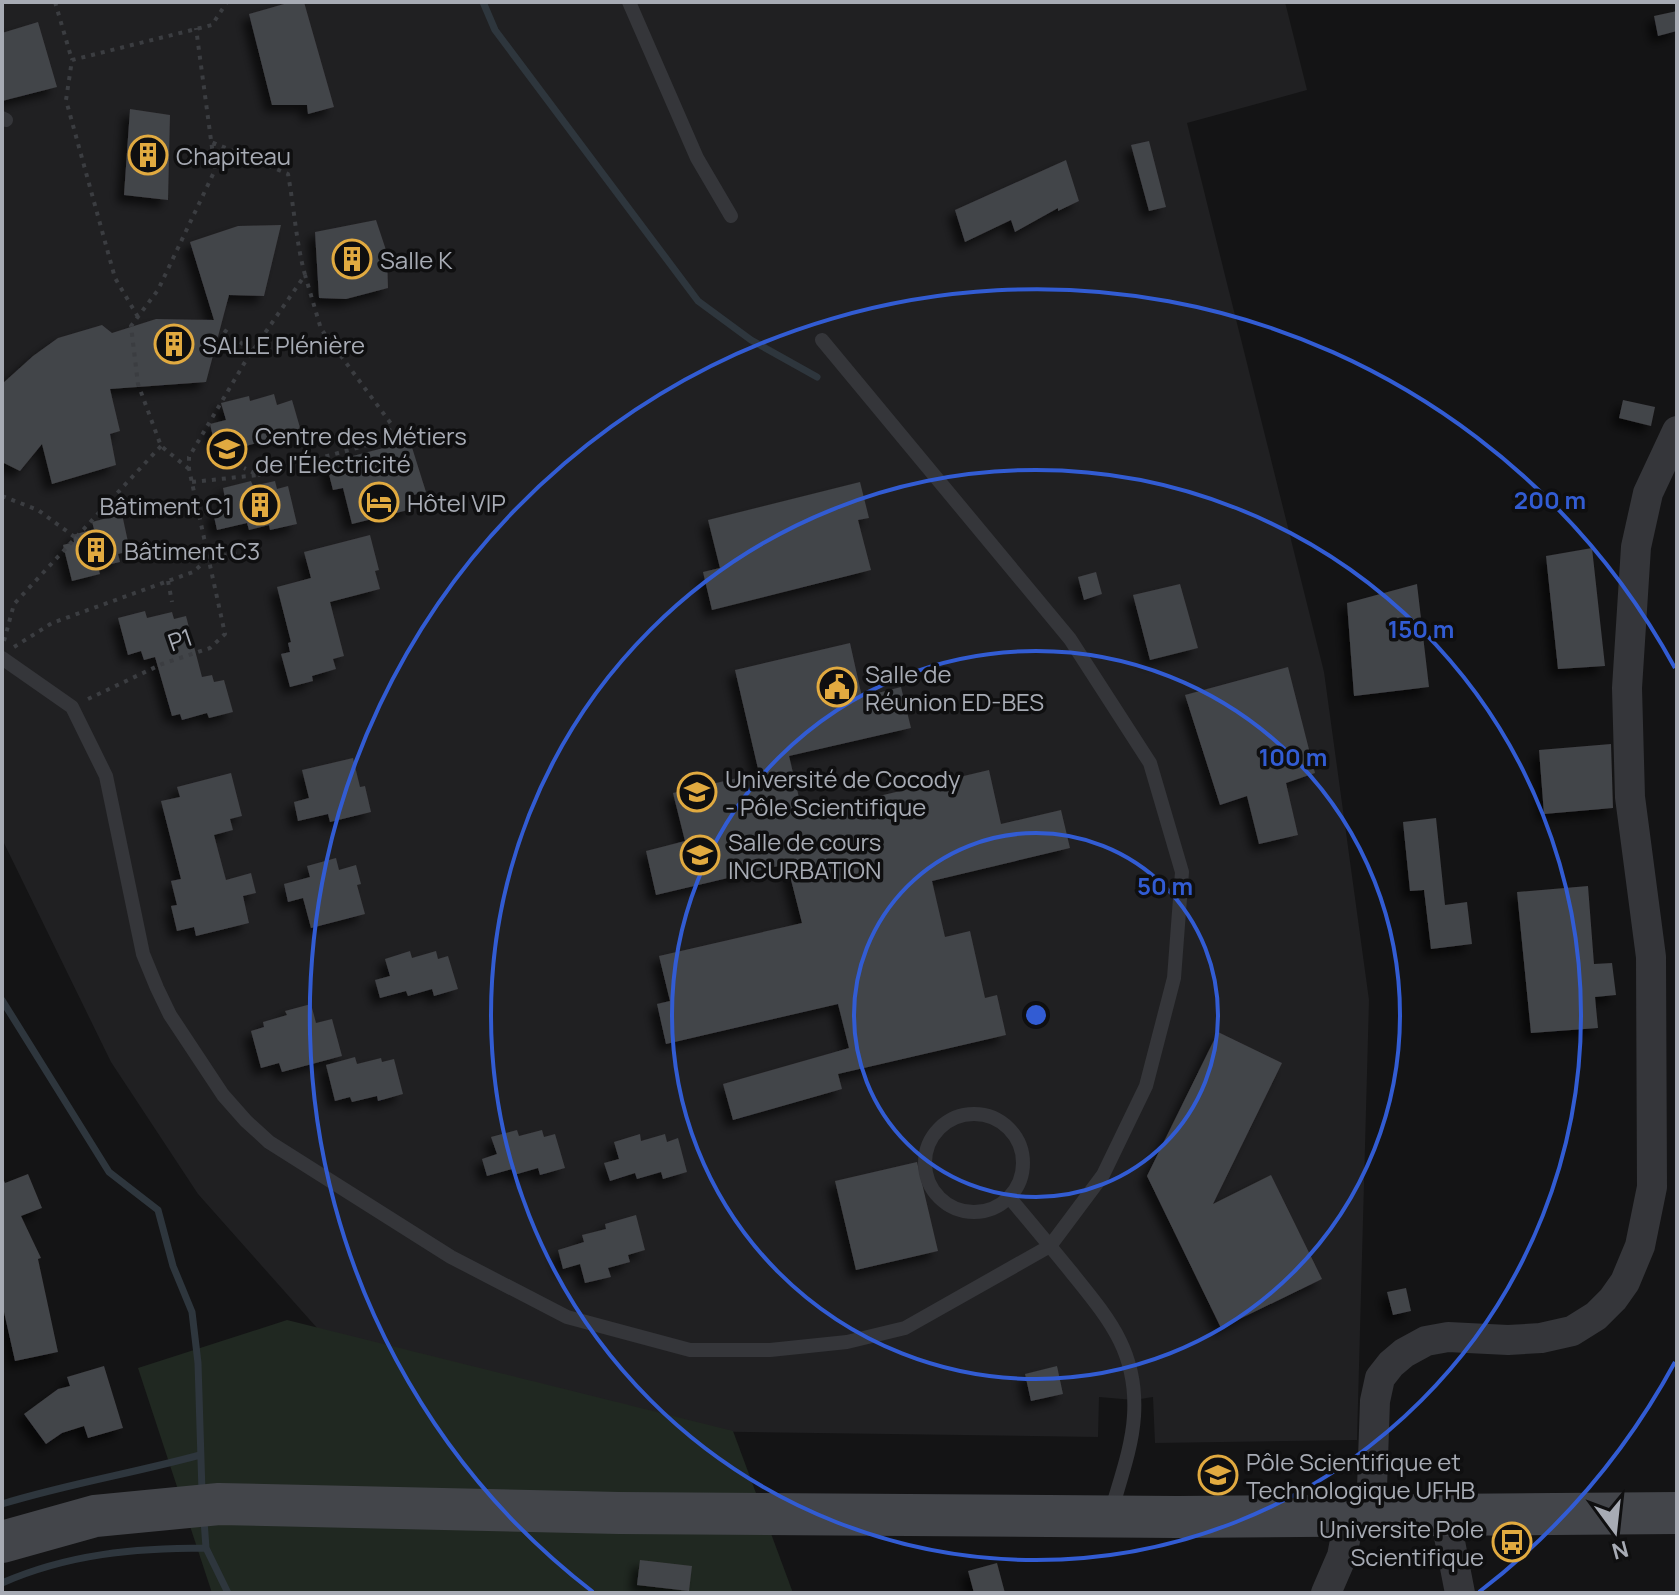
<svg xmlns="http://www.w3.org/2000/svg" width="1679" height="1595" viewBox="0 0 1679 1595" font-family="Manrope,sans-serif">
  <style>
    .built { fill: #202022 }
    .green { fill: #202821 }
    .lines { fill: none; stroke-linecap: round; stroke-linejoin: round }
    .stream { stroke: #2e363d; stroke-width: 7 }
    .building { fill: #434448; filter: url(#shadow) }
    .path { stroke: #3b3d41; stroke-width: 4; stroke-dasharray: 4 6; stroke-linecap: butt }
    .lane { stroke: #35363a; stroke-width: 14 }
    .street { stroke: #35363a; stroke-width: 30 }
    .secondary { stroke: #43454a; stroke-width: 42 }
    .ring { fill: none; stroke: #325cd3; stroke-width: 4 }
    .labels { text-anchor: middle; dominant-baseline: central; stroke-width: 7; stroke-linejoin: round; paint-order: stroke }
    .poi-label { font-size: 24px; fill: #a7abb4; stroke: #0f0f10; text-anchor: start }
    .street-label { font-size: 24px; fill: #a7abb4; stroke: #0f0f10 }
    .centre { fill: #325cd3; stroke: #0f0f10; stroke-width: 4 }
    .ring-label { font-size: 24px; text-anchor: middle; font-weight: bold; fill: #325cd3; stroke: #0f0f10; stroke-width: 7; stroke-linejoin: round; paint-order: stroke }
  </style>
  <defs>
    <filter id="shadow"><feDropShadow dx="-7" dy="7" stdDeviation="4" flood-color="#0009"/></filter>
  </defs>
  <rect width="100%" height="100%" fill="#141415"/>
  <path class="built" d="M2,2H1285L1307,90L1187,123L1324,672L1369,1000L1357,1440L1155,1443L1153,1397L1134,1400L1099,1397L1098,1437L405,1427L198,1194L111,1062L2,839Z"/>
  <path class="green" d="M287,1320L733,1431L793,1593H212L138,1368Z"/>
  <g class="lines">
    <path class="stream" d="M483,2L495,30L698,301L751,340L817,377
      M2,1000L109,1172L158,1210L173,1266L192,1312L198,1363L202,1492
      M2,1504C67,1484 134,1473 200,1455
      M204,1520L206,1548L228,1593
      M2,1583C68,1554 135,1548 206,1548"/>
  </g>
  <path class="building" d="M291,2H304L334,107L308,114L307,105H272L249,14Z
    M1677,11V31L1658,36L1654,16Z
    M38,22L57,87L2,101V33Z
    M130,109L170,115L168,200L124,195Z
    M1149,141L1166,207L1149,211L1131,145Z
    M1066,160L1079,201L1058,211V208L1015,232L1011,220L965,242L955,210Z
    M376,220L387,253L388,288L346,299L319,298L315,232Z
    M281,225L264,296L229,295L206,382L110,389L120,431L110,434L116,465L52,484L42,444L20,471L2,462V384L33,356L58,338L102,325L112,333L156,319L214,320L190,242L238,226Z
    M274,394L277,405L292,400L301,431L242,447L239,438L215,445L210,424L226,420L221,403L249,396L250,401Z
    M1623,400L1655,407L1651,426L1619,418Z
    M410,441L426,492L409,496L412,509L352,524L343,488L333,490L326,463Z
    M251,481L253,486L275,481L277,489L288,486L297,524L270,530L269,525L249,530L247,523L217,530L213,512L227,508L223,488Z
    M860,482L869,518L858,520L871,570L712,610L703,572L720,568L708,520Z
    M122,514L130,551L118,554L120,562L98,567L100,574L72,581L63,545L74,542L73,535L94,529L92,522Z
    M370,535L379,570L375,571L380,589L330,602L344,656L333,659L336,669L312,676L313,681L290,687L281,654L290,652L288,643L291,642L277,587L311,578L304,552Z
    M1592,548L1605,666L1558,669L1546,556Z
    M1096,572L1102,594L1084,600L1078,577Z
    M1180,584L1198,648L1150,660L1133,595Z
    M1417,584L1429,687L1354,696L1347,603Z
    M145,611L147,618L172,612L174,619L186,616L202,677L212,675L214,682L224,680L233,712L209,718L207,713L182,720L180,714L172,716L155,657L144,660L141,651L128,655L118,618Z
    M850,643L862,697L901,687L911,728L789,756L803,814L989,770L1001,824L1061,810L1070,848L932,881L945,937L970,931L985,998L997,995L1006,1035L838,1074L842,1089L733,1120L723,1084L849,1048L838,1004L666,1044L657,1004L670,1001L659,956L802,923L787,864L656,895L646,851L685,841L673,793L759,773L735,670Z
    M1288,667L1315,773L1286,783L1298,835L1259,844L1247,796L1220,805L1185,695Z
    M1611,744L1613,808L1544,814L1539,750Z
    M353,758L360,787L365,786L371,812L330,822L328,814L298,821L294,802L309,798L302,770Z
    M231,773L242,816L230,819L233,830L214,835L226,880L251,873L256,893L243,896L249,923L196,936L194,927L177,931L171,906L177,905L171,881L181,879L161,801L180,797L177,787Z
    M1436,818L1445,905L1467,902L1472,944L1431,949L1424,890L1410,891L1403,822Z
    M336,858L339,870L356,865L361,884L357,885L365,914L311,928L303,898L288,902L284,884L310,877L307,866Z
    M1588,886L1594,964L1612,963L1616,995L1595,997L1598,1028L1531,1033L1517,892Z
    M410,951L412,958L436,951L438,959L448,956L458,989L434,996L432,989L408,996L406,991L380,998L375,980L390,976L385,959Z
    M311,1004L316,1023L332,1019L342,1056L282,1072L279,1063L261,1068L251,1031L264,1027L263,1022L287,1015L285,1011Z
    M1218,1032L1282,1063L1213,1204L1271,1175L1322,1279L1221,1328L1147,1176Z
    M355,1057L357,1064L381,1058L382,1062L394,1059L403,1094L378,1101L377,1096L352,1102L350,1097L335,1101L326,1065Z
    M517,1130L519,1136L542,1130L544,1137L555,1134L565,1168L540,1175L538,1168L514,1175L512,1169L487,1176L482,1159L497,1154L491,1137Z
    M640,1134L641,1141L665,1134L667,1142L678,1138L687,1172L663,1179L661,1172L637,1179L635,1173L610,1181L604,1163L619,1159L614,1142Z
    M917,1162L938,1251L856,1270L835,1181Z
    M28,1174L42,1208L21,1216L41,1258L38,1259L58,1352L15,1361L2,1303V1176L5,1183Z
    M636,1215L645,1250L628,1255L630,1262L608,1268L611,1277L585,1283L580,1264L563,1269L558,1250L584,1242L582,1235L606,1229L605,1224Z
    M1406,1288L1411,1311L1393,1315L1387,1292Z
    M104,1366L123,1428L88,1438L84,1426L62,1433L46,1444L24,1414L58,1389L70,1386L67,1377Z
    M1057,1366L1063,1394L1031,1401L1025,1374Z
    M640,1560L692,1566L689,1591L637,1585Z
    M997,1563L1005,1593H974L968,1571Z"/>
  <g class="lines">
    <path class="path" d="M55,2L72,60
      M138,317L115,278L66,100L72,60L212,25L227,2
      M224,330L252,351
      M189,469L161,446L138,384L131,326L158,290L215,170L196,28
      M258,475L382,441L392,425L321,329L305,275
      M192,482L258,475L244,468
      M2,496L38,510L76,538
      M168,581L172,602
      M4,641L14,604L161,446
      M14,647L52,623L193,572L209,558L259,550
      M88,699L162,664L210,648L225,634L189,469V457L245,362L305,275C296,242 294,207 288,174L209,141"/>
    <path class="lane" d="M629,2L697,158L731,216
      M2,118L6,120
      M2,658L72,707L106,776L143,954L157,988L170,1015L223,1095L246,1121L269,1142L451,1257L567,1317L690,1350H770L847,1342L905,1328L1050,1246L1103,1175L1146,1086L1174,978L1182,872L1150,763L1070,639L822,340
      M925 1163a49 49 0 1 1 98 0a49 49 0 1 1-98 0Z
      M1009,1197C1030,1222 1051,1247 1072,1273C1109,1319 1138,1352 1134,1416C1132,1448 1120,1480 1111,1512"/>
    <path class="street" d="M1445,1516L1460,1593
      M1371,1517L1375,1401L1380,1378L1391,1364L1404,1353L1426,1341L1448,1337L1508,1340L1541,1338L1572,1331L1596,1316L1613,1299L1625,1282L1640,1246L1652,1187L1651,957L1630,797L1627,688L1636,547L1648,493L1677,431
      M1326,1593L1342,1556L1350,1515"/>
    <path class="secondary" d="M2,1542L95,1516L219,1504L619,1513L1177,1517L1677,1513"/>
  </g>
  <g class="ring">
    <circle cx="1036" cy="1015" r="182"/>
    <circle cx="1036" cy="1015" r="364"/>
    <circle cx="1036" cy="1015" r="545"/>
    <path d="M1675 1362A727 727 0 0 1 1479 1592M593 1592A727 727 0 1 1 1675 668"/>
  </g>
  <defs>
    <symbol id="building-ring" viewBox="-11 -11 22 22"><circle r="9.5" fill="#0f0f10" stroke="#e1aa40" stroke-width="1.5"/><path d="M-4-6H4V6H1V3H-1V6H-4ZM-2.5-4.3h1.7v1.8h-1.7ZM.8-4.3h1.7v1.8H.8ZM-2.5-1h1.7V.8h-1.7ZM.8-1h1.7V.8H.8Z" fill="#e1aa40"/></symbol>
    <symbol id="university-ring" viewBox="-11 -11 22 22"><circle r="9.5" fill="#0f0f10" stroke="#e1aa40" stroke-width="1.5"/><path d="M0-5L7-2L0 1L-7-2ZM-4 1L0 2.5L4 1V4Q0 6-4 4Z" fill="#e1aa40"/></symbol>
    <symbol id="hotel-ring" viewBox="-11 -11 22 22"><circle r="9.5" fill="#0f0f10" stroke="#e1aa40" stroke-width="1.5"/><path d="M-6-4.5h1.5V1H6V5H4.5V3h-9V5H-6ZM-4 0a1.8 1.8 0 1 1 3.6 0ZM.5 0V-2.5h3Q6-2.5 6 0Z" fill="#e1aa40"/></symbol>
    <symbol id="civic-ring" viewBox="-11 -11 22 22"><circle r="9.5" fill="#0f0f10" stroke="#e1aa40" stroke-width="1.5"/><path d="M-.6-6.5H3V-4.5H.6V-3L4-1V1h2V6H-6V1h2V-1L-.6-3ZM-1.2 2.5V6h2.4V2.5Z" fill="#e1aa40"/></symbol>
    <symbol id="school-ring" viewBox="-11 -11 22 22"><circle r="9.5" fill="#0f0f10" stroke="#e1aa40" stroke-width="1.5"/><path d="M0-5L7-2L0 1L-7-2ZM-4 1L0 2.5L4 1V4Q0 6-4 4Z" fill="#e1aa40"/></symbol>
    <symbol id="bus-ring" viewBox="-11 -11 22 22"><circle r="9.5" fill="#0f0f10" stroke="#e1aa40" stroke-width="1.5"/><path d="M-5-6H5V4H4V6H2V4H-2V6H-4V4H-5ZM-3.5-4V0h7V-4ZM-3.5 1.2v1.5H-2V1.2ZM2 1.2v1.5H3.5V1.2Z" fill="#e1aa40"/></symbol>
  </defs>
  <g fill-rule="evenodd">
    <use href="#building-ring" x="126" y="133" width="44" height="44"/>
    <use href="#building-ring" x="330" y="237" width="44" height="44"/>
    <use href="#building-ring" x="152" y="322" width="44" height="44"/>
    <use href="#university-ring" x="205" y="427" width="44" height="44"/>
    <use href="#hotel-ring" x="357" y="480" width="44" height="44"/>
    <use href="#building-ring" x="238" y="483" width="44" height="44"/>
    <use href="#building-ring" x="74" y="528" width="44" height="44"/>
    <use href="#civic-ring" x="815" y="665" width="44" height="44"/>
    <use href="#university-ring" x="675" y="770" width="44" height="44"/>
    <use href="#school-ring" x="678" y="833" width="44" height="44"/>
    <use href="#school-ring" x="1196" y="1453" width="44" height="44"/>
    <use href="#bus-ring" x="1490" y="1520" width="44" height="44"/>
  </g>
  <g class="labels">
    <g class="poi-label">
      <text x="176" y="155">Chapiteau</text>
      <text x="380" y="259">Salle K</text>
      <text x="202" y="344">SALLE Plénière</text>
      <text x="255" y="435">Centre des Métiers<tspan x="255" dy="28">de l'Électricité</tspan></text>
      <text x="407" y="502">Hôtel VIP</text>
      <text x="232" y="505" text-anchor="end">Bâtiment C1</text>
      <text x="124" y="550">Bâtiment C3</text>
      <text x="865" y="673">Salle de<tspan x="865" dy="28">Réunion ED-BES</tspan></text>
      <text x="725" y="778">Université de Cocody<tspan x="725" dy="28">- Pôle Scientifique</tspan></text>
      <text x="728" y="841">Salle de cours<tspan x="728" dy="28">INCURBATION</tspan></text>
      <text x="1246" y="1461">Pôle Scientifique et<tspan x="1246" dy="28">Technologique UFHB</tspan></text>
      <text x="1484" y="1528" text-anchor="end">Universite Pole<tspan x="1484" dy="28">Scientifique</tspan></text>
    </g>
    <g class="street-label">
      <text transform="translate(180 639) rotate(-19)">P1</text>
    </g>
  </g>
  <circle cx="1036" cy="1015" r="12" class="centre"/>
  <g class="ring-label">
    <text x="1550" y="509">200 m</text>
    <text x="1421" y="638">150 m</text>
    <text x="1293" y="766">100 m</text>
    <text x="1165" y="895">50 m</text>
  </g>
  <rect width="1679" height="1595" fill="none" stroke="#a7abb4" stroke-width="8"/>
  <g transform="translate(1615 1531) rotate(165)" stroke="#0f0f10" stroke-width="6" paint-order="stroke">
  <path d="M0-6L14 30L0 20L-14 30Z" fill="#a7abb4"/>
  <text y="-12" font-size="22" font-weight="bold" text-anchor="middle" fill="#a7abb4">N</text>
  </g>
</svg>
